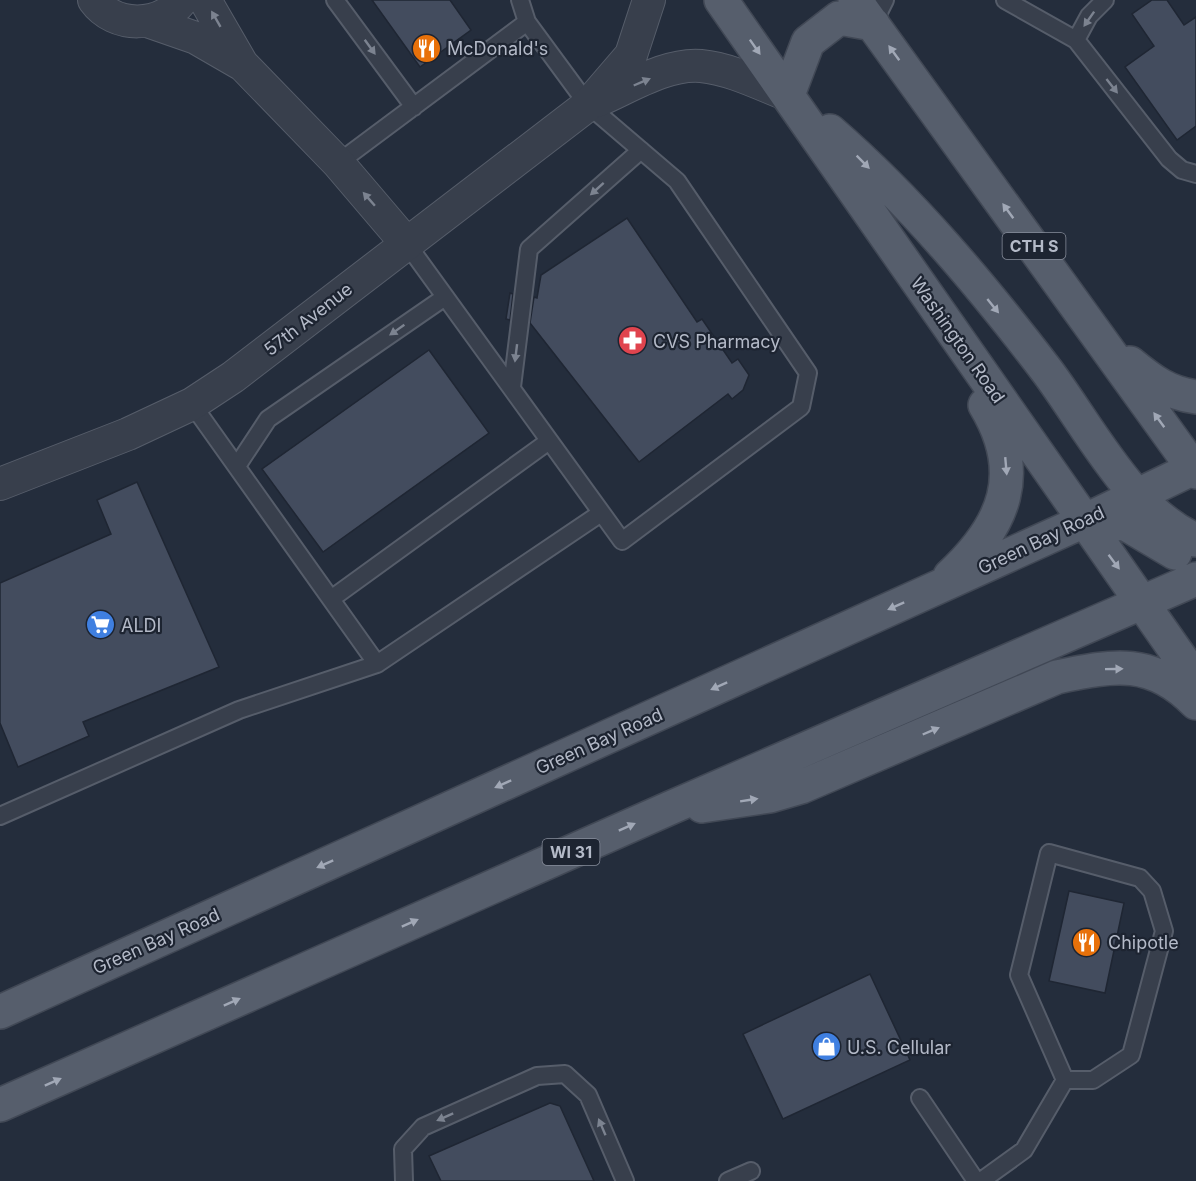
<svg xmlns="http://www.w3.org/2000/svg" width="1196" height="1181" viewBox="0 0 1196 1181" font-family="Inter,sans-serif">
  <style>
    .building { fill: #434c5e; stroke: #1f2633; stroke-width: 1.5 }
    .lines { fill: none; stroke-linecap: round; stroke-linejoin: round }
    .service-casing { stroke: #565d6a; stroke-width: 20 }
    .minor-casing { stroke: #565d6a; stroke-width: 34 }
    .primary-casing { stroke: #414855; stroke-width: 36 }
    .service { stroke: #383f4c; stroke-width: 16 }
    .minor { stroke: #383f4c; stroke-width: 32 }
    .primary { stroke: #565e6c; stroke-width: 33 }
    .oneway { fill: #7c8390 }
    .oneway2 { fill: #a1a8b6 }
    .labels { text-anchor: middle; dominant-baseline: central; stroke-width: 4.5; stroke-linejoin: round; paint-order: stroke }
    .shield { fill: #1d2431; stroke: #878d9b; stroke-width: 1.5 }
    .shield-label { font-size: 16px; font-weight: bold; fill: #b4bac8 }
    .poi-label { font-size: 18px; fill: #b4bac8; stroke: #1d2431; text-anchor: start }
    .street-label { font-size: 18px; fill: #b4bac8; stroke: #1d2431 }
  </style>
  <rect width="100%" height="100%" fill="#242d3c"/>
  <path class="building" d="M372,0H450L471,30L420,67Z
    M1152,0H1167L1184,25L1196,17V126L1177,140L1125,67L1154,46L1132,14Z
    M627,218L697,322L702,319L732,363L738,359L749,375L743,390L732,399L728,394L639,462L530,323L534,297L537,298L541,275Z
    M510,293L513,294L510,320L506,319Z
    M429,350L489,433L323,552L262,469Z
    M137,482L219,667L83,722L89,736L18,767L0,723V583L111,534L97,500Z
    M1069,891L1124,903L1105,993L1049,981Z
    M870,974L910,1060L783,1119L743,1034Z
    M550,1103L560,1106L594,1181H441L429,1156Z"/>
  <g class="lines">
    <defs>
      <path id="service" d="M335,0L414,107
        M1005,0L1076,40L1169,159L1182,170L1196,174
        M873,24L885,0
        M1076,40L1089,16L1105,0
        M338,163L527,22
        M407,244L622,541L801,407L808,373L677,181L588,105L527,22L520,0
        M512,387L529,249L641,150
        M192,404L377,664L601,513
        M237,466L268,419L445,297
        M331,599L549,441
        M0,816L239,710L377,664
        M1049,853L1140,878L1152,891L1164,931L1131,1055L1093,1080H1065L1019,975Z
        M920,1098L976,1181
        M404,1181L403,1149L423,1127L537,1076L565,1074L588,1095L625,1181
        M728,1181L751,1171
        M981,1181L1024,1150L1065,1080"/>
      <path id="minor" d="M94,0C115,29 160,28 182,0
        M205,0L242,64L338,163L407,244
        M147,21L196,38L241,64
        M597,101C628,88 666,63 701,66C731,69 760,84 788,95
        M0,484L128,434L192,404L233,377L588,105L631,55L649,0"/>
      <path id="primary" d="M721,0L1196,680
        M855,0L1196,472
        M788,95L808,42L839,18L873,24
        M830,131C911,201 982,286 1047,371C1089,427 1131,512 1196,540
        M1130,363C1152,381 1168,393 1196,397
        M1085,521L1126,524L1175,553
        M950,576C1005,525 1026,473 985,405
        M702,806L770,796L801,787L1057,677C1115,665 1152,658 1196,703
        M0,1012L1084,521L1196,467
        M0,1105L670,808L1196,579"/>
    </defs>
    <use href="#service" class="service-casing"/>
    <use href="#minor" class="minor-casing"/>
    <use href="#primary" class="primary-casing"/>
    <use href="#service" class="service"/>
    <use href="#minor" class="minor"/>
    <use href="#primary" class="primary"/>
  </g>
  <defs><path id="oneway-solid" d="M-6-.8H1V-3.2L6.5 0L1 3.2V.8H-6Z" transform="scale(1.5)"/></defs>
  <g class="oneway">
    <use href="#oneway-solid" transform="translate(216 19) rotate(-120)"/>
    <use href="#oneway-solid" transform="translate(1089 19) rotate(125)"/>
    <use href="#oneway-solid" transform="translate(370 47) rotate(54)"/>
    <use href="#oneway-solid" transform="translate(642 82) rotate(-23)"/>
    <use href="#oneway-solid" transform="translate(1112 86) rotate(52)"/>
    <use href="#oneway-solid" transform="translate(597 189) rotate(138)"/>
    <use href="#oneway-solid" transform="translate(369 199) rotate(-131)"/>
    <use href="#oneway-solid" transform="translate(397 330) rotate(145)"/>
    <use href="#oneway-solid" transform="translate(516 353) rotate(97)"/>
    <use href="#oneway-solid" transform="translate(445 1117) rotate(156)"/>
    <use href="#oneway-solid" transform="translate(602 1127) rotate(-113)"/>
  </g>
  <g class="oneway2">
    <use href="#oneway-solid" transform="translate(755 47) rotate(55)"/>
    <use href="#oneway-solid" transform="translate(894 53) rotate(-126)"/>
    <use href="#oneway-solid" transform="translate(863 162) rotate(45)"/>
    <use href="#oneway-solid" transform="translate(1008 211) rotate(-126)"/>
    <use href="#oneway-solid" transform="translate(993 306) rotate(51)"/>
    <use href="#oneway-solid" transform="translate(1159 420) rotate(-126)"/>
    <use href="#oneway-solid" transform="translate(1006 466) rotate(85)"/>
    <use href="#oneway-solid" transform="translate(1114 562) rotate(53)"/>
    <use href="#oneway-solid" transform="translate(896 606) rotate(156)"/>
    <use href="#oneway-solid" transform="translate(1114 669) rotate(-1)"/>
    <use href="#oneway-solid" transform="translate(719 686) rotate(156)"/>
    <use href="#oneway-solid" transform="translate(931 731) rotate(-23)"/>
    <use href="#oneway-solid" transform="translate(503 784) rotate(156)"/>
    <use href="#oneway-solid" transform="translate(749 800) rotate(-9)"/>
    <use href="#oneway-solid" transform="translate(627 827) rotate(-24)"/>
    <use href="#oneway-solid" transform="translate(325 864) rotate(156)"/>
    <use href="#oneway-solid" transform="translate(410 923) rotate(-24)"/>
    <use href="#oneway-solid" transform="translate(232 1002) rotate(-24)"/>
    <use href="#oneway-solid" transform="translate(53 1082) rotate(-24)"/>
  </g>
  <defs>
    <symbol id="restaurant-disc" viewBox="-11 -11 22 22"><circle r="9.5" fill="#e8710a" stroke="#1d2431"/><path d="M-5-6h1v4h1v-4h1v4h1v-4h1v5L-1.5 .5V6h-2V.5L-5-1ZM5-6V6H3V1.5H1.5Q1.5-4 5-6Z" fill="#fff"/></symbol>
    <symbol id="pharmacy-disc" viewBox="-11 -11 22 22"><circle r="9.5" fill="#e0444e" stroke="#1d2431"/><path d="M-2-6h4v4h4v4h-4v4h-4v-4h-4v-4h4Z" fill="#fff"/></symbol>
    <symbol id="supermarket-disc" viewBox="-11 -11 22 22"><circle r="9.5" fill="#3f7fe0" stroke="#1d2431"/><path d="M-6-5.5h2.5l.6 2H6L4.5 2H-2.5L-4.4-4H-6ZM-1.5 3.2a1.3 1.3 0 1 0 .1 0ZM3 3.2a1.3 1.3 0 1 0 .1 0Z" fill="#fff"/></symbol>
    <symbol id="shop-disc" viewBox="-11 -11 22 22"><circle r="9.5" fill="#3f7fe0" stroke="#1d2431"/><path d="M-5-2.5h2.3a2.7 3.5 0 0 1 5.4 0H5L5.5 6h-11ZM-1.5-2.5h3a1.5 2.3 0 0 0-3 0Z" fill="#fff"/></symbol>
  </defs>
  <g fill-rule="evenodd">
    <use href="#restaurant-disc" x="410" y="32" width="33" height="33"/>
    <use href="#pharmacy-disc" x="616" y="324" width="33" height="33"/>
    <use href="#supermarket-disc" x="84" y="608" width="33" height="33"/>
    <use href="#restaurant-disc" x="1070" y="926" width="33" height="33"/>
    <use href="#shop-disc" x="810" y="1030" width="33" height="33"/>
  </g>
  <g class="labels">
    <g class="shield">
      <rect x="1002.5" y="233" width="63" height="26" rx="4.5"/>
      <rect x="542.5" y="839" width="57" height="26" rx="4.5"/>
    </g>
    <g class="shield-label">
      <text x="1034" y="246">CTH S</text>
      <text x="571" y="852">WI 31</text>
    </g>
    <g class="poi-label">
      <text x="447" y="48">McDonald's</text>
      <text x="653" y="341">CVS Pharmacy</text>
      <text x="121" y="625">ALDI</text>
      <text x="1108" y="942">Chipotle</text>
      <text x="847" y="1047">U.S. Cellular</text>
    </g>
    <g class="street-label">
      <text transform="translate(308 319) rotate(-38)">57th Avenue</text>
      <text transform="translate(958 340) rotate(55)">Washington Road</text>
      <text transform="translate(1041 540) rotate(-25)">Green Bay Road</text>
      <text transform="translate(599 741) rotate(-24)">Green Bay Road</text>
      <text transform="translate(156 941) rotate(-24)">Green Bay Road</text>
    </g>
  </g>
</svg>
